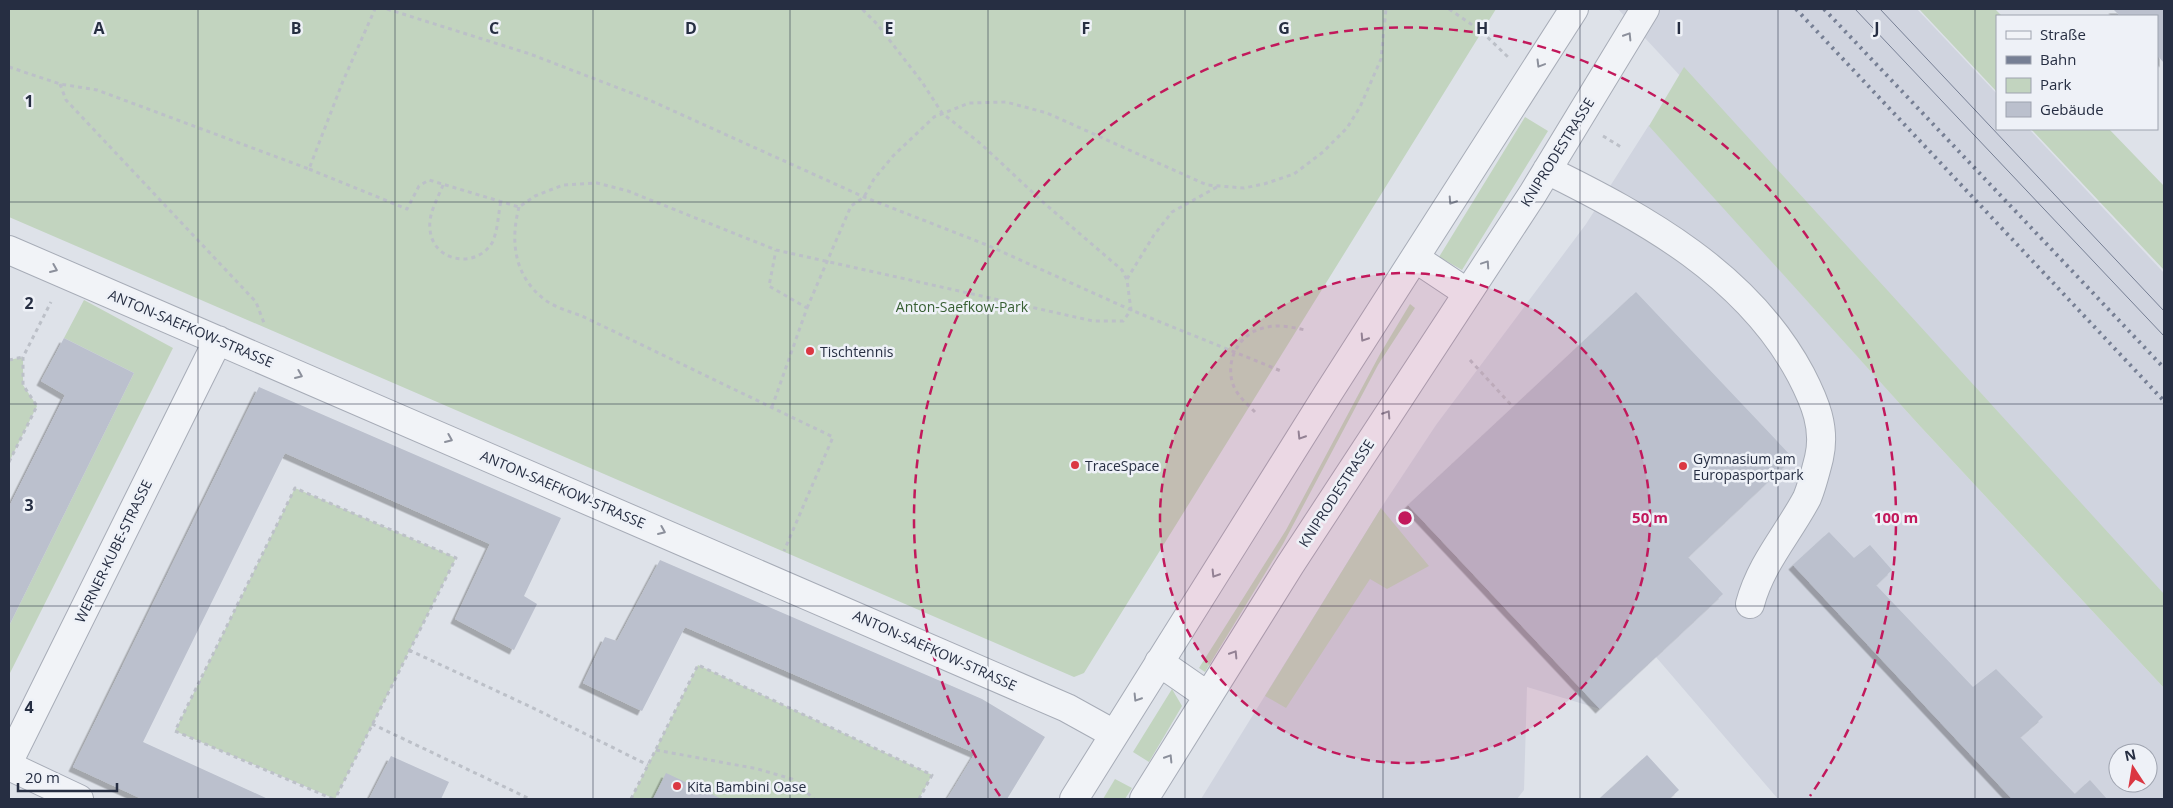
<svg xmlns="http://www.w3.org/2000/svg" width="2173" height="808" viewBox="0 0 2173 808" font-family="'Open Sans',sans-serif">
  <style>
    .built { fill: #d0d4df; fill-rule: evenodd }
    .green { fill: #c2d4bf }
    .building { fill: #bbc0cd; filter: url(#shadow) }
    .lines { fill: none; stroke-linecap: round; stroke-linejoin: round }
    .minor-casing { stroke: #a7acb7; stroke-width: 30 }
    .path { stroke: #bcc0c8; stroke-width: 3; stroke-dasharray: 4 4; stroke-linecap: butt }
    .minor { stroke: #f1f3f7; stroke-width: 28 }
    .tram { stroke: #767f94; stroke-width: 1 }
    .rail { stroke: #767f94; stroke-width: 4; stroke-dasharray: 2.5 5; stroke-linecap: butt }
    .oneway { stroke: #8c909c }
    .grid { fill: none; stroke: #262e42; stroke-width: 1; stroke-opacity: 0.55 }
    .ring { fill: none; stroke: #c2185b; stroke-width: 2.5; stroke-dasharray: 9 6 }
    .poi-dot { fill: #db3742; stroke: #eef1f7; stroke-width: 2 }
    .labels { text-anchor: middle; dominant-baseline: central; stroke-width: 5; stroke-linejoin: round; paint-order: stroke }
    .street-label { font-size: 14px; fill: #262e42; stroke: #eef1f7 }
    .park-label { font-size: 14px; fill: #375f32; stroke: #eef1f7 }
    .poi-label { font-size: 14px; fill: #262e42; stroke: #eef1f7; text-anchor: start }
    .grid-label { font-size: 16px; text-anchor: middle; font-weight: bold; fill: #262e42; stroke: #eef1f7; stroke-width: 5; stroke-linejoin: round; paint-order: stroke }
    .centre { fill: #c2185b; stroke: #eef1f7; stroke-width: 2.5 }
    .ring-label { font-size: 15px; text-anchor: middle; font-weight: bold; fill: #c2185b; stroke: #eef1f7; stroke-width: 5; stroke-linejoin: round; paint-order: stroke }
  </style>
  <defs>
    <filter id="shadow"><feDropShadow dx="-4.5" dy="4.5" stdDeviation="0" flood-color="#0004"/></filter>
  </defs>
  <rect width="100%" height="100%" fill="#dee2e9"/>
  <path class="built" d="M1618,9H1917L1997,94V129H2029L2164,273V596Z
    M1649,125L1919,425L2164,688V799H1778L1656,657L1600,709L1527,687L1524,790L1517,799H1201L1381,508L1436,425L1586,224ZM2118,753H2148V783H2118Z"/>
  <path class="green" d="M9,9H1496L1084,673L1074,677L9,217Z
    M1919,9H1995L2002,16H1997V92Z
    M1684,67L2164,594V688L1919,425L1649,126L1646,131Z
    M1525,117L1548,131L1462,270L1439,257Z
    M2031,129H2109L2164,186V270Z
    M84,300L173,348L9,675V626L134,373L64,338Z
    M1410,304L1415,308L1378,365L1283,544L1205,672L1199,668L1286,530L1380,354Z
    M23,357V385L37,406L9,462V360Z
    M295,488L456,558L335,799L175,731Z
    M1381,508L1429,566L1387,589L1370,579L1286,708L1265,696Z
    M698,665L932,775L919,799H631Z
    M1172,689L1182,706L1149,762L1133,752Z
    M1115,779L1132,788L1125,799H1103Z"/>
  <path class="building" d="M2113,9H2164V63L2157,55V16H2120Z
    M1636,292L1793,458L1688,557L1723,594L1600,709L1408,505Z
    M64,338L134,373L9,626V507L65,395L41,381Z
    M259,387L561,518L524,596L537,604L514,650L455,619L490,544L285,453L143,742L268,799H142L73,767Z
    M1829,532L1854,558L1870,545L1892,570L1876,585L1973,687L1996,669L2043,717L2020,737L2075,794L2090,780L2107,799H2012L1793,565Z
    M660,560L982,699L1045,737L1007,799H947L975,753L685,627L642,711L583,683L605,637L617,641Z
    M1647,755L1679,790L1669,799H1599Z
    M391,756L449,782L441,799H369Z
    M666,773L722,799H653Z"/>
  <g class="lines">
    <defs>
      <path id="minor" d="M1547,170C1645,218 1748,275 1801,375C1815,402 1826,428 1819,458C1816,470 1812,486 1807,498C1788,534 1761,563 1750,604
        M9,250L1067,708L1114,734
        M1415,258L1466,292
        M1159,662L1208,696
        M9,761L218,340
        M9,766L79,799
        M1074,799L1327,395L1574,9
        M1144,799L1290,565L1532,195L1645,9"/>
    </defs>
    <use href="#minor" class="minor-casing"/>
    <path class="path" d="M387,9L530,54L647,99L864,197L987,245L1131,310L1281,371
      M1449,9L1481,31L1508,57
      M9,67L60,84L97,90L309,169L343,81L375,9
      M60,84L66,100L256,302L264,323
      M1603,136L1621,147
      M309,169L407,209L419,186L429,180L519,207L535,196L563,185L597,183L628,191L776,250L1093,321H1123L1131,310L1127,280L1122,270L1044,203L981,144L942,113L922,82L877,24L862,9
      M443,185C438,198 428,214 430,229C432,261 475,270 492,243C498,231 498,214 501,201
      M519,207C510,242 514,276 545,300C556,308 572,312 584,317L833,437L784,551
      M1127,279L1154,235L1172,212L1217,187
      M807,308L851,206L864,197L874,179L893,156L934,117L969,103L1006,102L1047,113L1207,185L1244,188L1264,184L1294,174L1323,152L1347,128L1360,107L1381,59L1386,9
      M9,360L23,357
      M1470,360L1513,407
      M772,407L807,308L769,286L776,250
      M1255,412C1248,405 1240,398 1235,389C1223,365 1237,334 1263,328C1277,324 1291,327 1305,330
      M9,462L37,406L23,385V357L51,302
      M409,650L531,707L648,765
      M372,724L530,799
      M656,750L758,769L792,779L814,799
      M333,799L175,731L295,488L456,558L335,799
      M631,799L698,665L932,775L919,799"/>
    <use href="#minor" class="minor"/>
    <path class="tram" d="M1855,9L2164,336
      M1880,9L2164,311"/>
    <path class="rail" d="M1796,9L2164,401
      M1824,9L2164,368"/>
  </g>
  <defs><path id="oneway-chevron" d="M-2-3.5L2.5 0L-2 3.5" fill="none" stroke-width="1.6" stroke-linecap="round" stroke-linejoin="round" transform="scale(1.25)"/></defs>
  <g class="oneway">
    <use href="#oneway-chevron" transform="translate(1628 36) rotate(-58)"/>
    <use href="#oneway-chevron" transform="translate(1540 64) rotate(121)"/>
    <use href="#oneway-chevron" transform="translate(1452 201) rotate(123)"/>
    <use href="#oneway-chevron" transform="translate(1486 264) rotate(-56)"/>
    <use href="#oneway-chevron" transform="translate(54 269) rotate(23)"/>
    <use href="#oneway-chevron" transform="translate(1364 338) rotate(123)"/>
    <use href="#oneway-chevron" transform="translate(299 375) rotate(23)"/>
    <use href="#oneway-chevron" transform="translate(1387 414) rotate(-57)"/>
    <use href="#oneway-chevron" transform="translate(1301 436) rotate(122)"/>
    <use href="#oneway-chevron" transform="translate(449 439) rotate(23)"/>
    <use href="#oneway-chevron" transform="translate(662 531) rotate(23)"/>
    <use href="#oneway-chevron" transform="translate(1215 574) rotate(122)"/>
    <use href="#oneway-chevron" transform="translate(1234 654) rotate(-58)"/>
    <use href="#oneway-chevron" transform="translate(1137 698) rotate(122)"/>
    <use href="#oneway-chevron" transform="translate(1169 758) rotate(-58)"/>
  </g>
  <path class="grid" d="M198,9V799M395,9V799M593,9V799M790,9V799M988,9V799M1185,9V799M1383,9V799M1580,9V799M1778,9V799M1975,9V799M9,202H2164M9,404H2164M9,606H2164"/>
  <circle cx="1405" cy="518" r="245" fill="#c2185b" fill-opacity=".12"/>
  <g class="ring">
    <circle cx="1405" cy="518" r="245"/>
    <path d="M1000 796A491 491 0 1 1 1810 796"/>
  </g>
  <g class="poi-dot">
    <circle cx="810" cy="351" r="5"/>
    <circle cx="1075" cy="465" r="5"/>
    <circle cx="1683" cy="466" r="5"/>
    <circle cx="677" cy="786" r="5"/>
  </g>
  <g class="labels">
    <g class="street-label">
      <text transform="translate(1557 152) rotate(-58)">KNIPRODESTRASSE</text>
      <text transform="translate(191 328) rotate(23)">ANTON-SAEFKOW-STRASSE</text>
      <text transform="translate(563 489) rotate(23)">ANTON-SAEFKOW-STRASSE</text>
      <text transform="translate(1336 493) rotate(-57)">KNIPRODESTRASSE</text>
      <text transform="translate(113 551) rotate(-64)">WERNER-KUBE-STRASSE</text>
      <text transform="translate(935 650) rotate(24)">ANTON-SAEFKOW-STRASSE</text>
    </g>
    <g class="park-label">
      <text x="962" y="306">Anton-Saefkow-Park</text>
    </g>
    <g class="poi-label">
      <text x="820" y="351">Tischtennis</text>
      <text x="1693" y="458">Gymnasium am<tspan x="1693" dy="16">Europasportpark</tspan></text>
      <text x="1085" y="465">TraceSpace</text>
      <text x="687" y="786">Kita Bambini Oase</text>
    </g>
  </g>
  <g class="grid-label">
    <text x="99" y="34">A</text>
    <text x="296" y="34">B</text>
    <text x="494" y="34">C</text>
    <text x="691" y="34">D</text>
    <text x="889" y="34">E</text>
    <text x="1086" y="34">F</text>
    <text x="1284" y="34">G</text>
    <text x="1482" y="34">H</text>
    <text x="1679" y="34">I</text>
    <text x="1877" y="34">J</text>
    <text x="29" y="107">1</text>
    <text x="29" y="309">2</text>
    <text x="29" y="511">3</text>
    <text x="29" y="713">4</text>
  </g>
  <circle cx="1405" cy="518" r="8" class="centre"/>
  <g class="ring-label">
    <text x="1650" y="523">50 m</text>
    <text x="1896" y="523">100 m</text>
  </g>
  <rect width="2173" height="808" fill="none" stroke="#262e42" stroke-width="20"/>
  <rect x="1996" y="15" width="162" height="115" fill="#eef1f7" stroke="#9ea3af"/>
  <rect x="2006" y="31" width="25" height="8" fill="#f1f3f7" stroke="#9ea3af"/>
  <text x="2040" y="40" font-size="15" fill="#262e42">Straße</text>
  <rect x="2006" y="56" width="25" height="8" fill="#767f94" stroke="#9ea3af"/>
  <text x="2040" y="65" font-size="15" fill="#262e42">Bahn</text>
  <rect x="2006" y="78" width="25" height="15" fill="#c2d4bf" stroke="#9ea3af"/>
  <text x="2040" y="90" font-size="15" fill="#262e42">Park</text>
  <rect x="2006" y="102" width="25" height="15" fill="#bbc0cd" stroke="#9ea3af"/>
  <text x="2040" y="115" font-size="15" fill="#262e42">Gebäude</text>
  <g transform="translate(2133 768) rotate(348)"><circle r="24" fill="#eef1f7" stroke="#9ea3af"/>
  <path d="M0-4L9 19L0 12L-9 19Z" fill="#db3742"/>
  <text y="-8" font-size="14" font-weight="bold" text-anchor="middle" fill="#262e42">N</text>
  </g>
  <path d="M18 783v8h99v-8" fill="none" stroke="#262e42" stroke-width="2.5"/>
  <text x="25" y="783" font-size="15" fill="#262e42" stroke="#eef1f7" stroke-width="4" paint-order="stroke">20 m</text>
</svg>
